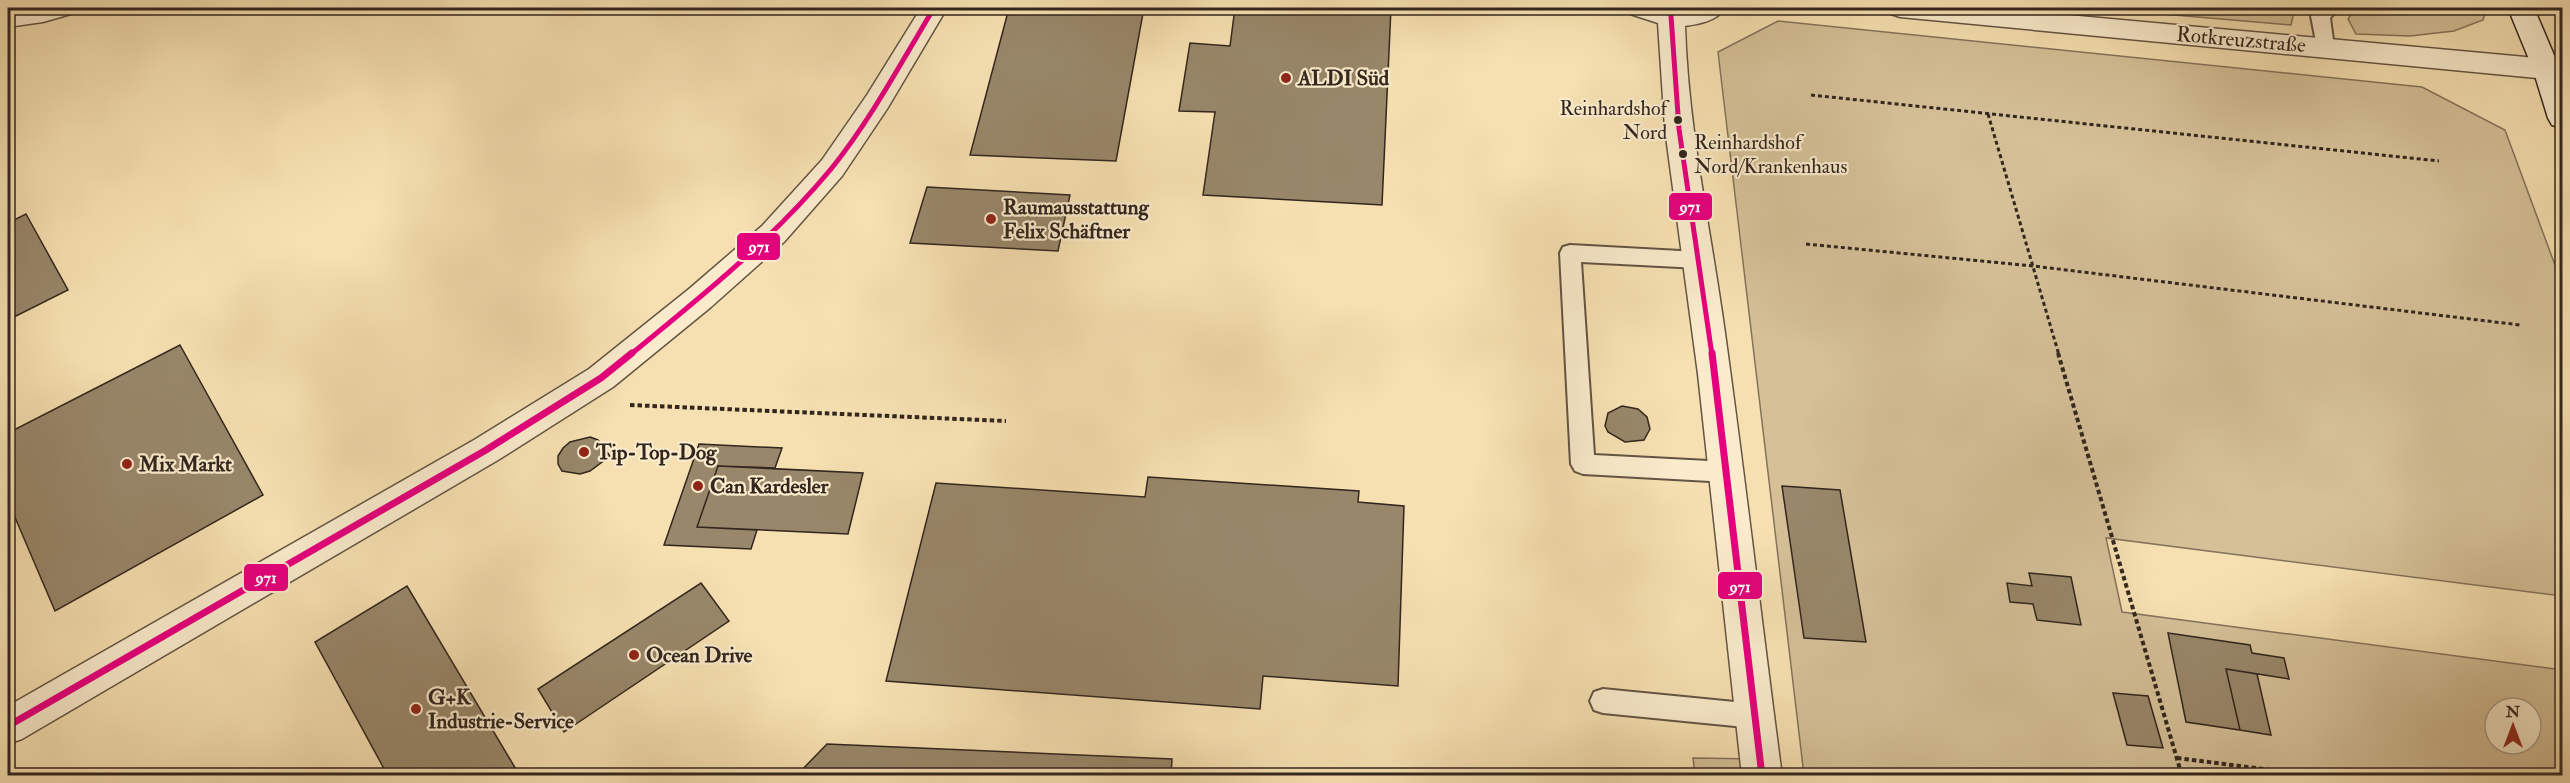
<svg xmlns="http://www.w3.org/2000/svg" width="2570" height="783" viewBox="0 0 2570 783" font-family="'IM FELL Double Pica',serif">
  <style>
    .green { fill: #d5c098; stroke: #84735b; stroke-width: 1.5; fill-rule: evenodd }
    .building { fill: #98876a; stroke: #32261e; stroke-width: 1.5 }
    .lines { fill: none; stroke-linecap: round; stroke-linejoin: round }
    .lane-casing { stroke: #635443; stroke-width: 4 }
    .street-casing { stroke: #635443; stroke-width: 3 }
    .secondary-casing { stroke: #32261e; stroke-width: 3 }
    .path-far1 { stroke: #32261e; stroke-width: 3; stroke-dasharray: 4 3; stroke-linecap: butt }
    .path { stroke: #32261e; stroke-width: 4; stroke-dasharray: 4.5 3; stroke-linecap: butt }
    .lane { fill: #f9ebcc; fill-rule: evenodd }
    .street { fill: #f9ebcc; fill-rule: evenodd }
    .secondary { fill: #f9ebcc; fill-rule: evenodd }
    .bus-1-far1-casing { stroke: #f9ebcc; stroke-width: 9 }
    .bus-1-casing { stroke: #f9ebcc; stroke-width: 11 }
    .bus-1-far1 { stroke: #e5007d; stroke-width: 5 }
    .bus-1 { stroke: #e5007d; stroke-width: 7 }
    .poi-dot { fill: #8f2418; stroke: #f9ebcc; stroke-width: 2 }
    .bus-dot { fill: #32261e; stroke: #f9ebcc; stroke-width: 2 }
    .labels { text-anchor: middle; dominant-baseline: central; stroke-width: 4.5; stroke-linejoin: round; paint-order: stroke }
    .bus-label { font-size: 20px; fill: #32261e; stroke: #f9ebcc; text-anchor: end }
    .street-label { font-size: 21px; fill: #32261e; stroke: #f9ebcc }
    .poi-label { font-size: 21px; font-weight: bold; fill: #32261e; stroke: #f9ebcc; text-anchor: start }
    .line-badge { stroke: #f9ebcc; stroke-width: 2 }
    .badge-label { font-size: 16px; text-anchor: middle; font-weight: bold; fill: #fff }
  </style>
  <rect width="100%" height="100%" fill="#f6e0b1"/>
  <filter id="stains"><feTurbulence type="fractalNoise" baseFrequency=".00333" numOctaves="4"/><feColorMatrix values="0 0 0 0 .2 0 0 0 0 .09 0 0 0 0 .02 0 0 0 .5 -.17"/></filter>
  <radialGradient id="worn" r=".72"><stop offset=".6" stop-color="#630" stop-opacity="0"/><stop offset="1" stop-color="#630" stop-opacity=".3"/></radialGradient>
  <path class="green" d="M2092,8H2295L2291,25Z
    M2359,8H2487L2483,20L2454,31L2410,36L2356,34L2348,19L2354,10Z
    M1778,21L2422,87L2505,130L2562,284V596L2106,538L2122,612L2562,670V775H1804L1718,52ZM2495,708H2531V744H2495Z
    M1693,758L1760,759L1762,775H1695Z"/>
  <path class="building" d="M1009,8H1144L1116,161L970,155Z
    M1235,8H1391L1382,205L1203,195L1215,112L1179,111L1190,43L1230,46Z
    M927,187L1070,195L1058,251L910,243Z
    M26,214L68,290L8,320V223Z
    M180,345L263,495L55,611L8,501V433Z
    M1622,406L1638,409L1647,417L1650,429L1644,440L1625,442L1608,432L1605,426L1608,413Z
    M590,437L598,440L610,456L590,471L580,474L562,471L558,464V456L563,448L570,442Z
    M699,444L782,448L775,468L718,466L697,527L757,530L751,549L664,545Z
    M718,466L863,473L848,534L697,527Z
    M1148,477L1359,491L1358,502L1404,506L1398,686L1263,676L1260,709L886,681L936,483L1145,497Z
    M1782,486L1840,490L1866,642L1804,638Z
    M2029,573L2071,577L2081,625L2037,620L2033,604L2010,602L2007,583L2032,586Z
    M701,583L729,621L564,732L538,689Z
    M407,586L520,776H388L315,642Z
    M2168,633L2250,645L2252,653L2284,658L2289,679L2226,669L2240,730L2186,722Z
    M2226,669L2257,674L2271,735L2240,730Z
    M2113,693L2148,696L2163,748L2127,745Z
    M827,744L1172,759L1171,776H796Z"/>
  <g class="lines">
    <defs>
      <path id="lane" d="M2319,8H2339L2330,18L2334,47L2332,52L2325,53L2318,52L2311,16Z
        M1570,245L1699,252L1706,254L1710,260L1706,266L1699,268L1581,262L1594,455L1728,462L1736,465L1740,472L1736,479L1728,482L1583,474L1575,471L1571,464L1560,253L1563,247Z
        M1603,689L1755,704L1764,707L1768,716L1764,725L1755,728L1603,713L1594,710L1590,701L1594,692Z"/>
      <path id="street" d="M18,8H75L71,14L43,22L8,27V9Z
        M921,8H947L887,109L842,176L784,242L711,307L613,387L498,460L22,739L8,744V706L474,440L589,369L689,289L762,226L822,160L867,95Z
        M1626,8H1725C1717,21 1699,24 1685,26C1688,127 1710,226 1724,326C1745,476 1762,626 1782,776H1742L1698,374L1665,129L1658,23L1630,14Z
        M1887,8H1991L2547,59L2557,62L2561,69L2557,76L2547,79L1900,17L1891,14Z"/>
      <path id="secondary" d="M2508,8H2534L2562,74V128L2552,125L2548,118L2533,69Z"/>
    </defs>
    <use href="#lane" class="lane-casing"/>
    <use href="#street" class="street-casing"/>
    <use href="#secondary" class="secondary-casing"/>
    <path class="path-far1" d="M1811,95L2439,161
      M1988,114L2059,355
      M1806,244L2033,266L2520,325"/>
    <path class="path" d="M2058,353L2182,776
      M630,405L1006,421
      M2177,758L2318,776"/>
    <use href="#lane" class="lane"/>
    <use href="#street" class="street"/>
    <use href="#secondary" class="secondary"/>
    <defs>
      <path id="bus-1-far1" d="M1671,16L1679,129L1712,355
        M630,355C701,297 772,240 831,169C870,121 902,61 934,8"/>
      <path id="bus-1" d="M1712,353L1762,776
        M8,726L486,450L601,378L632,353"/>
    </defs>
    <use href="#bus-1-far1" class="bus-1-far1-casing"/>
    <use href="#bus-1" class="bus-1-casing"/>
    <use href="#bus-1-far1" class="bus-1-far1"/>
    <use href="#bus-1" class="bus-1"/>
  </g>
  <g class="poi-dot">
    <circle cx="1286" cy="78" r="6"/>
    <circle cx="991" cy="219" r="6"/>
    <circle cx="584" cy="452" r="6"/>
    <circle cx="127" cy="464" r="6"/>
    <circle cx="698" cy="486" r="6"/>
    <circle cx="634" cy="655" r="6"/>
    <circle cx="416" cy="709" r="6"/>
  </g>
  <g class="bus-dot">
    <circle cx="1678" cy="120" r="5"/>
    <circle cx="1683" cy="154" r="5"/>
  </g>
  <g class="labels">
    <g class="bus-label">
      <text x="1667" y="108">Reinhardshof<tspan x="1667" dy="24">Nord</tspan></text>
      <text x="1694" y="142" text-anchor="start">Reinhardshof<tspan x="1694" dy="24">Nord/Krankenhaus</tspan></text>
    </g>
    <g class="street-label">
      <text transform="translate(2241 40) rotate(5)">Rotkreuzstraße</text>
    </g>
    <g class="poi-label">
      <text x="1298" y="78">ALDI Süd</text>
      <text x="1003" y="207">Raumausstattung<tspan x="1003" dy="24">Felix Schäftner</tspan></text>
      <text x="596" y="452">Tip-Top-Dog</text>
      <text x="139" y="464">Mix Markt</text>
      <text x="710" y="486">Can Kardesler</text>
      <text x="646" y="655">Ocean Drive</text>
      <text x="428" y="697">G+K<tspan x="428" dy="24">Industrie-Service</tspan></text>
    </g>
  </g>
  <g class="line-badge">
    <rect x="1668" y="192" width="45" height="29" rx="6" fill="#e5007d"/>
    <rect x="736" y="232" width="45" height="29" rx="6" fill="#e5007d"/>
    <rect x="243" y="563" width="46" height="29" rx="6" fill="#e5007d"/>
    <rect x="1717" y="571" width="46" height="29" rx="6" fill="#e5007d"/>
  </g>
  <g class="badge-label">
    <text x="1690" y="212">971</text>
    <text x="759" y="252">971</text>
    <text x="266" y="583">971</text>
    <text x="1740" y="592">971</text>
  </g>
  <rect width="2570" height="783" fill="none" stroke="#f6e0b1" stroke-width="30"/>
  <rect x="9" y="9" width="2552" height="765" fill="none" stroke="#32261e" stroke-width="3"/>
  <rect x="15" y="15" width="2540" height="753" fill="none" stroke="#32261e" stroke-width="1.5"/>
  <g transform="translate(2513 726)"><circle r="28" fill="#f9ebcc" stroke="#a99c86" stroke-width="1.5"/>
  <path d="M0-4.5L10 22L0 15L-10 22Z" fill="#8f2418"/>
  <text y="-9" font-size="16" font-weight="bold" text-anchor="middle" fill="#32261e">N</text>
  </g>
  <rect width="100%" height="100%" filter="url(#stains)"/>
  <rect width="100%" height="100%" fill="url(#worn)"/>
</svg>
